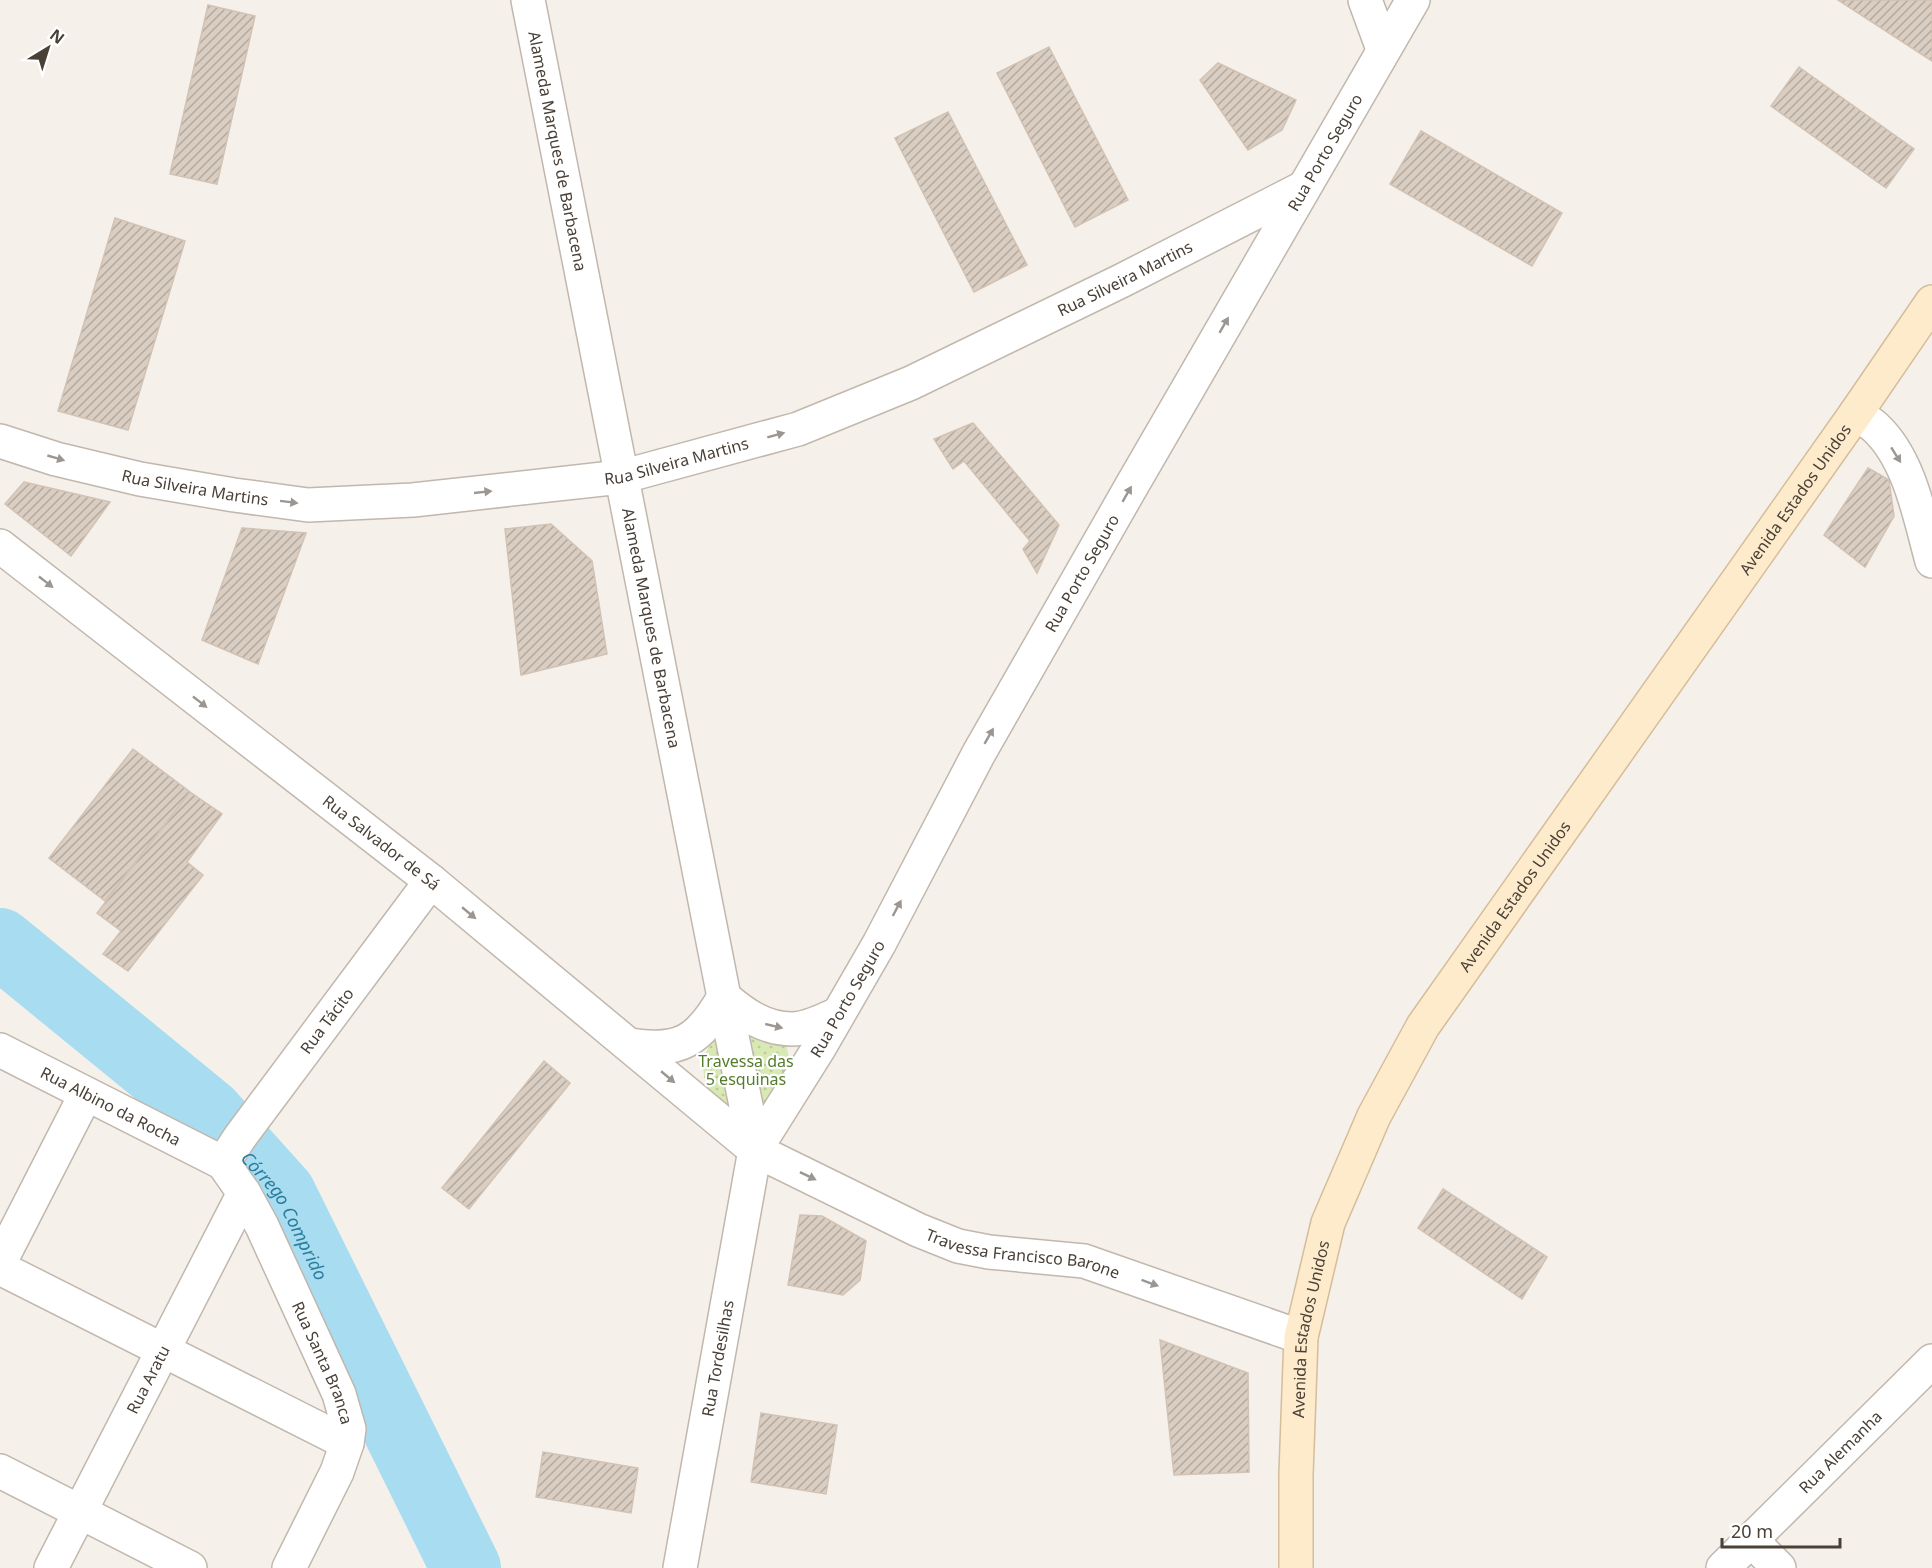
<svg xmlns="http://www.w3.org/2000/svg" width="1932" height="1568" viewBox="0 0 1932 1568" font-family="'Noto Sans',sans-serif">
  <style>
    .grass { fill: url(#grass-dots) }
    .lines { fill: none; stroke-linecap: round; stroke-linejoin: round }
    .river { stroke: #a8ddf1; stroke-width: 70 }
    .building { fill: url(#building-hatch); stroke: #d2c2b3; stroke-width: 1.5 }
    .street-casing { stroke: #c1b7ad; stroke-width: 36 }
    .secondary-casing { stroke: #d5bd9a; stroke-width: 36 }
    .street { stroke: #fff; stroke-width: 33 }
    .secondary { stroke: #feebcb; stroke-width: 33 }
    .oneway { fill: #9b9692 }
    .labels { text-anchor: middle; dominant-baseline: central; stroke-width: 4.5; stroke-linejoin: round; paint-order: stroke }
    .street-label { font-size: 16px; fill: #494038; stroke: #fff }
    .park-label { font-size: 16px; fill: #547c2b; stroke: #fff }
    .water-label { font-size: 18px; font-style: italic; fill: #2b7d9d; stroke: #fff }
  </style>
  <defs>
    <pattern id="grass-dots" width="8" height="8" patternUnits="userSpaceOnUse" patternTransform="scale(1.5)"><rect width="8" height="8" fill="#d8e9b4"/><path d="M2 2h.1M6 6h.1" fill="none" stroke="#bbc99c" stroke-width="1.8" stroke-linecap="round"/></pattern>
    <pattern id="building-hatch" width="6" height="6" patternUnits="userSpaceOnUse" patternTransform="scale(1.5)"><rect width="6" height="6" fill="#dacec3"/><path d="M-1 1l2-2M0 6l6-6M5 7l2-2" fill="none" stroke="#b3a99f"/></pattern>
  </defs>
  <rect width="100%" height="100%" fill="#f5f0ea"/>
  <path class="grass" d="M756,1027L775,1032L787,1048L791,1071L774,1101L746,1111L719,1109L706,1089L702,1060L713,1039Z"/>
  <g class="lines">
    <path class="river" id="s1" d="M0,943L208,1113L281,1194L466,1568"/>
  </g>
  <path class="building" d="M1838,0H1932V61Z
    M208,5L255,16L217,184L170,174Z
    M1049,47L1128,200L1075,227L997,73Z
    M1218,63L1296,100L1282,130L1248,150L1200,80Z
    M1799,67L1914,149L1886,188L1771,106Z
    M948,112L1027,265L974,292L895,138Z
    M1421,131L1562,213L1532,266L1390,184Z
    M115,218L185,241L128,430L58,411Z
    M973,423L1059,525L1037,573L1023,549L1030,541L964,461L953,469L934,439Z
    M1868,468L1889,480L1894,516L1865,567L1824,535Z
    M24,482L110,502L71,556L5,504Z
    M551,524L592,561L607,654L521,675L505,529Z
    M242,528L306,533L258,664L202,640Z
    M133,749L190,792L105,901L49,858Z
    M190,792L222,814L187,862L203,875L128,971L103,954L121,931L97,913Z
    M544,1061L570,1083L469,1209L442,1188Z
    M1443,1189L1547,1257L1522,1299L1418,1228Z
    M800,1215L822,1216L866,1241L860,1280L843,1295L788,1285Z
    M1160,1340L1248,1373L1249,1472L1174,1475Z
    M761,1413L837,1425L826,1494L751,1482Z
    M543,1452L638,1468L631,1513L536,1497Z"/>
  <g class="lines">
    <defs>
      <g id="street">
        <path id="s2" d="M528,0L724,997L755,1150"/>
        <path d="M1365,0L1383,49"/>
        <path d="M1856,413C1863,418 1869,422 1875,427C1910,459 1920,518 1932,561"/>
        <path id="s3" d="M0,441L56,459L140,479L234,495L308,505L413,500L621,477L798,429L911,383L1121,281L1303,188"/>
        <path id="s4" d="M0,546L431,881L755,1150L918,1230L958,1246L989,1252L1084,1261L1301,1337"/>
        <path d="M630,1045C680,1053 699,1041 724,997C743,1014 765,1029 792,1029C808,1029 824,1020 838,1014"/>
        <path id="s5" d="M0,1050L223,1163L244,1193L262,1226L339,1394L349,1429L347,1443L337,1472L289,1568"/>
        <path id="s6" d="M223,1163L240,1137L431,881"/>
        <path d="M0,1262L86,1094"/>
        <path d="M0,1268L347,1443"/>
        <path d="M0,1471L190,1568"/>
        <path d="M1751,1540L1779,1568"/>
        <path id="s7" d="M51,1568L244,1193"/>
        <path id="s8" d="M680,1568L755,1150L819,1048L879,944L979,753L1131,487L1413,0"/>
        <path id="s9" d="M1723,1568L1932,1361"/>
      </g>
      <g id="secondary">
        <path id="s10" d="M1296,1568V1474L1301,1337L1328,1223L1374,1116L1423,1026L1856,413L1932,302"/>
      </g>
    </defs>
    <use href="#street" class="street-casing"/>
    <use href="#secondary" class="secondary-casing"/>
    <use href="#street" class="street"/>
    <use href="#secondary" class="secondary"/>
  </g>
  <defs><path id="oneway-solid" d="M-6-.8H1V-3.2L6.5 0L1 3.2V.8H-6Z" transform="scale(1.5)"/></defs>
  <g class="oneway">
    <use href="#oneway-solid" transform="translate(1224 325) rotate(-60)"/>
    <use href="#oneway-solid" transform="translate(776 435) rotate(-15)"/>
    <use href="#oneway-solid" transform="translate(1896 455) rotate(58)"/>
    <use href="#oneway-solid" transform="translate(56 458) rotate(16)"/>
    <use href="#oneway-solid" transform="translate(483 492) rotate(-6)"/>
    <use href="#oneway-solid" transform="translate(1127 494) rotate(-60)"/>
    <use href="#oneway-solid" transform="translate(289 502) rotate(7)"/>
    <use href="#oneway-solid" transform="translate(46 582) rotate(38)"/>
    <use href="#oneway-solid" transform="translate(200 702) rotate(38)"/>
    <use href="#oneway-solid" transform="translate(989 736) rotate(-60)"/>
    <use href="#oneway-solid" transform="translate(897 908) rotate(-62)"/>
    <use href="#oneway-solid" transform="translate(469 913) rotate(40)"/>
    <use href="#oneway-solid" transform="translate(774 1026) rotate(13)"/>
    <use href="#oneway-solid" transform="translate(668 1077) rotate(40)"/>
    <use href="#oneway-solid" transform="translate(808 1176) rotate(26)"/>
    <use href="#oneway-solid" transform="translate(1150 1283) rotate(20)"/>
  </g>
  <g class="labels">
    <g class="street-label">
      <text stroke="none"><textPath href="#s2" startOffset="154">Alameda Marques de Barbacena</textPath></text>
      <text stroke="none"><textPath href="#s8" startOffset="1574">Rua Porto Seguro</textPath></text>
      <text stroke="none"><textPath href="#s3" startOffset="1173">Rua Silveira Martins</textPath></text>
      <text stroke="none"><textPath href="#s3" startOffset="687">Rua Silveira Martins</textPath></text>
      <text stroke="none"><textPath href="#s3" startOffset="201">Rua Silveira Martins</textPath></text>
      <text stroke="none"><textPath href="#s10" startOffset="1212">Avenida Estados Unidos</textPath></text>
      <text stroke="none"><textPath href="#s8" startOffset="1088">Rua Porto Seguro</textPath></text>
      <text stroke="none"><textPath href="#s2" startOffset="640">Alameda Marques de Barbacena</textPath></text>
      <text stroke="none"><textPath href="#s4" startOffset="483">Rua Salvador de Sá</textPath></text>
      <text stroke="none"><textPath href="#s10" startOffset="726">Avenida Estados Unidos</textPath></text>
      <text stroke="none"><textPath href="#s8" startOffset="602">Rua Porto Seguro</textPath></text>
      <text stroke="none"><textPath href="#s6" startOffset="176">Rua Tácito</textPath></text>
      <text stroke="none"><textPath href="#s5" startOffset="124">Rua Albino da Rocha</textPath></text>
      <text stroke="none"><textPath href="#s4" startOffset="1257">Travessa Francisco Barone</textPath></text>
      <text stroke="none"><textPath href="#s10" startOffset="240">Avenida Estados Unidos</textPath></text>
      <text stroke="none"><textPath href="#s8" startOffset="213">Rua Tordesilhas</textPath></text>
      <text stroke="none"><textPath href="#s5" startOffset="474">Rua Santa Branca</textPath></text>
      <text stroke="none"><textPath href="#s7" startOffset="212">Rua Aratu</textPath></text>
      <text stroke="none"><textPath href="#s9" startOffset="165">Rua Alemanha</textPath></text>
    </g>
    <g class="park-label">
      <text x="746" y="1061">Travessa das<tspan x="746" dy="18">5 esquinas</tspan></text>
    </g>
    <g class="water-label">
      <text stroke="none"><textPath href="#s1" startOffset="398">Córrego Comprido</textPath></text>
    </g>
  </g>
  <g transform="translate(48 48) rotate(38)" stroke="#ffffff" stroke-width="4.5" paint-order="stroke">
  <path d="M0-4.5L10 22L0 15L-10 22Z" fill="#494038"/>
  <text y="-9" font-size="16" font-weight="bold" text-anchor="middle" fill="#494038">N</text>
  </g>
  <path d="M1722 1538v9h118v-9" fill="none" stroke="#494038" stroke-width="3"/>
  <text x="1731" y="1538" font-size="18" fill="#494038" stroke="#ffffff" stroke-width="4.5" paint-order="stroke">20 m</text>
</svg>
